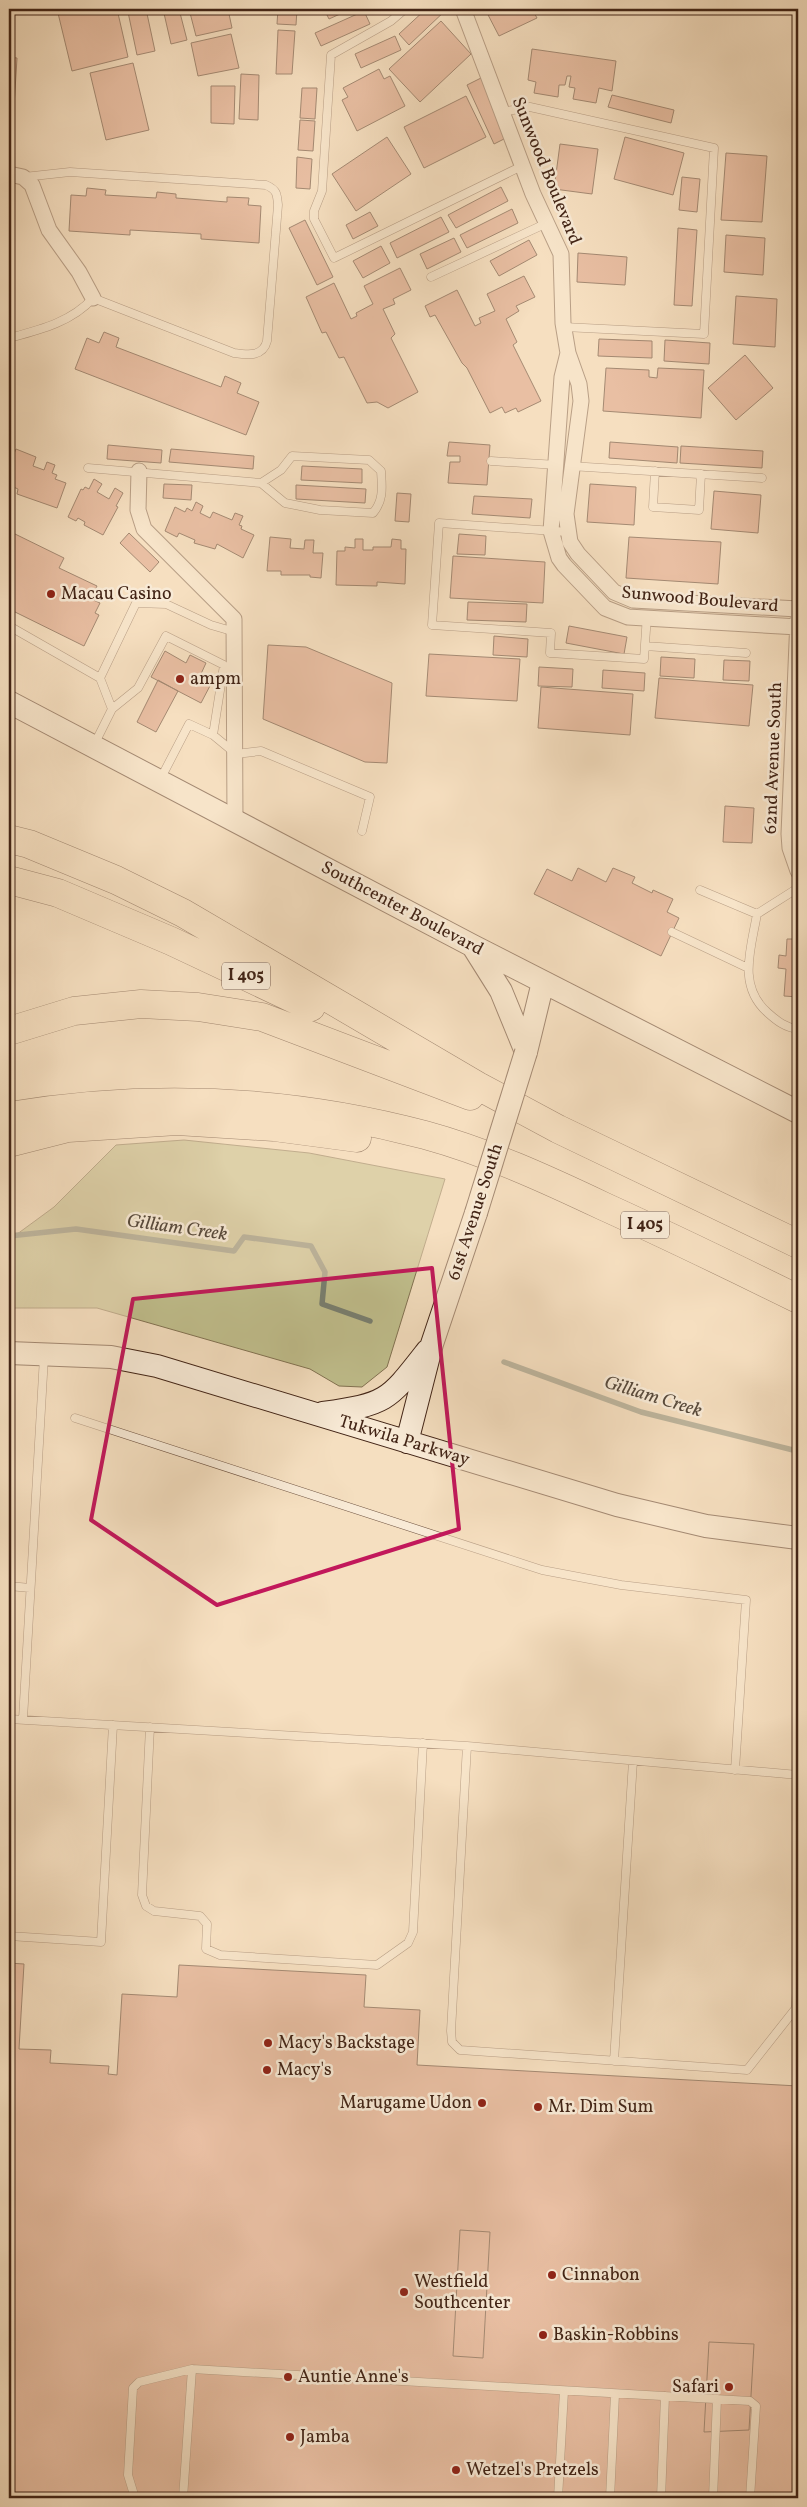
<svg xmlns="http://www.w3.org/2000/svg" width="807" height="2507" viewBox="0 0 807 2507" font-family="Vollkorn,serif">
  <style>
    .green { fill: #c1c08e; stroke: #827252 }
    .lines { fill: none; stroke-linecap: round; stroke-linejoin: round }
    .stream { stroke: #788072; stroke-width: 5.5 }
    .building { fill: #da9981; stroke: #422416 }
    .service-casing { stroke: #6f5340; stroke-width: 9 }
    .minor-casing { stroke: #6f5340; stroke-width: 17 }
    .secondary-casing { stroke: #422416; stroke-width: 24 }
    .motorway-casing { stroke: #422416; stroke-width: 29 }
    .service { stroke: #f8ead6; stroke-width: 8 }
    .minor { stroke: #f8ead6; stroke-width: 15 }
    .secondary { stroke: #f8ead6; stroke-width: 22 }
    .motorway { stroke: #f5dfc0; stroke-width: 28 }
    .secondary-bridge-casing { stroke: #422416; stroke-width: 24; stroke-linecap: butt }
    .secondary-bridge { stroke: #f8ead6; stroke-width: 22 }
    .marked { fill: none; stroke: #c2185b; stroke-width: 4; stroke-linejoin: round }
    .poi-dot { fill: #8f2418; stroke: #f8ead6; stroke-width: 2 }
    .labels { text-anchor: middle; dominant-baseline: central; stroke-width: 5; stroke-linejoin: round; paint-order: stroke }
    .shield { fill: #f8ead6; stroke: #795f50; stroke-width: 1 }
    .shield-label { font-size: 16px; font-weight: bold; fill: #422416 }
    .street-label { font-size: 18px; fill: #422416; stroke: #f8ead6 }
    .poi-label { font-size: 18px; fill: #422416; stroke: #f8ead6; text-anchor: start }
    .water-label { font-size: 19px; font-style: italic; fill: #584a3c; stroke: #f8ead6 }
  </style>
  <rect width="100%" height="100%" fill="#f5dfc0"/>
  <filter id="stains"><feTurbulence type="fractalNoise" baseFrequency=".004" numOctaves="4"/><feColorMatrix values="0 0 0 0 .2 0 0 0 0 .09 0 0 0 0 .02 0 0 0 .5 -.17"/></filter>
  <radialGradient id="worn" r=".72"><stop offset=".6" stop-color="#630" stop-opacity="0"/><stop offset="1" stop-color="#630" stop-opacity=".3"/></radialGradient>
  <path class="green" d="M184,1140L309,1153L445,1179L387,1367L362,1387L339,1386L310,1369L97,1308H9V1240L54,1207L116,1145Z"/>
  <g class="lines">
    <path class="stream" d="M9,1236L76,1229L234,1251L244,1237L311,1246L325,1272L322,1304L370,1321
      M504,1362L641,1412L797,1451"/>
  </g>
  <path class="building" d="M57,9H117L128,57L72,71Z
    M146,9L155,51L137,55L128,12Z
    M163,9H179L187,40L171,44Z
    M189,9H234L235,12L229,14L232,28L196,36Z
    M278,9H297L296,25L277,24Z
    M324,9H351L329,19Z
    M426,9H447L409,45L399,34Z
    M485,9H532L537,18L499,36Z
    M364,11L370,24L321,46L315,33Z
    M441,21L471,54L420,102L389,69Z
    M278,30L295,31L292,74H276Z
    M231,34L239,68L198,76L191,43Z
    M395,36L401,50L361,68L355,54Z
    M532,49L616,61L612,91L599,88L596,103L573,99L575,88L569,87L571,76H567L565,85H559L558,97L534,93L536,82L528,80Z
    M9,57L17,58L12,139L9,138Z
    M133,63L149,130L106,140L90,73Z
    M379,69L384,79L390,76L405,106L357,131L342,100L348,97L343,88Z
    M241,74L259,75L258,120L239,119Z
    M481,78L508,137L494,144L467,85Z
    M211,86H235L234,124L211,123Z
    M302,88H317L315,119L300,118Z
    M612,95L674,110L671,123L608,107Z
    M466,96L486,137L424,168L404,127Z
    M300,120L315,121L313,151L298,150Z
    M387,137L411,174L356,211L332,174Z
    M625,137L684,153L673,195L614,179Z
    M560,144L598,149L592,194L554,189Z
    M726,153L767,156L762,222L721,220Z
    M297,157L312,159L310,189L296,188Z
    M682,177L700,179L697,212L679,210Z
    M501,187L508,201L456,228L448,215Z
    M87,188L106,190L105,195L156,198L157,192L176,194V198L227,202V197L249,198L248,205L261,206L259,243L201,239V234L130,230V235L69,231L71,195L86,196Z
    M512,209L518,223L467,248L460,235Z
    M370,212L378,226L353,239L346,225Z
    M441,217L449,232L397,258L390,243Z
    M305,220L333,277L317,285L289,228Z
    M678,228L697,230L692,306L674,305Z
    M726,235L765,238L763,275L724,272Z
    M454,238L461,252L427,269L420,254Z
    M529,240L537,255L499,276L490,261Z
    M381,246L390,263L363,278L353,261Z
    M578,253L627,257L625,285L577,282Z
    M400,268L411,290L393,299L395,304L383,309L395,334L391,338L418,392L388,408L377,402L367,403L344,357L339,358L326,332L322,333L306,297L334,283L351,319L357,316L356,313L373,304L364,286Z
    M524,276L535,297L516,306L519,311L506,319L517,342L513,345L541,401L518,412L516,408L505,413L502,407L490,413L467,368L462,363L435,315L430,317L425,306L457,290L475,326L481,323L479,318L495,311L487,294Z
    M736,296L777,299L775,347L733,344Z
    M104,332L119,338L116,347L221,387L225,376L241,383L237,393L259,402L246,435L75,369L87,338L99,343Z
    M599,339L652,341V358L598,356Z
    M665,340L710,343L709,364L664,361Z
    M745,355L773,388L736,420L708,388Z
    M606,368L649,370V377L657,378L658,368L704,370L701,418L603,411Z
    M449,442L490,445L487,485L448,483L450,462H460V456H447Z
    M610,442L678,447L677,463L609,458Z
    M108,445L162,450L161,463L107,459Z
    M681,446L763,451L762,468L680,463Z
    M16,449L36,457L33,466L44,470L47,462L55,465L52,473L57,475L55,479L66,483L57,508L17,494L18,489L9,485V452L14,454Z
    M171,449L254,456L253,469L169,462Z
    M302,466L362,469V483L301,480Z
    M94,479L102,484L97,492L109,499L115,488L123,493L116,506L118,507L103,535L84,525L85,522L78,518L76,521L68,517L81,489L83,490L85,487L89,489Z
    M164,484L192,485L191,500L163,498Z
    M590,484L636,487L634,525L587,522Z
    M296,485L366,489L365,503L296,499Z
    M714,491L761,495L758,533L711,529Z
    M397,493L411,494L409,522L395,521Z
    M474,496L532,499L530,518L472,514Z
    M196,502L203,506L200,513L210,518L213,512L232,520L235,513L243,516L239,525L242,526L241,529L254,535L243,558L217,544L215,549L194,543L195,540L179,533L177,537L165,531L175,507L185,512L187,508L192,511Z
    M13,533L64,558L59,568L97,586L91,599L100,603L95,613L99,615L84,646L9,609V542Z
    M129,533L159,562L150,572L120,543Z
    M459,534L486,536L485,555L457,554Z
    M270,537L291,539L290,548L304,549L305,540H314L313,553H323L321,578L310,577V575H281V571H267Z
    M629,537L721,542L718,584L626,578Z
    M355,539H363V550H373V547H391L392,539L401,540V549H406L405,584L377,582V586L336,585L337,551H345V547L355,548Z
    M453,556L545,562L543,603L450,598Z
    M468,602L527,604L526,622L467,620Z
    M569,626L627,637L624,654L566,643Z
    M494,636L528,639L527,657L493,655Z
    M268,645L306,647L392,683L387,763L365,762L263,719Z
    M165,651L186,663L190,655L206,663L200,676L212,682L201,703L151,677Z
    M429,654L520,659L517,701L426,696Z
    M661,657L695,659L694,678L660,676Z
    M724,660L750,661L749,681L723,680Z
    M539,667L573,669L572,687L538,686Z
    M603,670L645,673L644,691L602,688Z
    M659,678L753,685L749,726L655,718Z
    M158,680L178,691L156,732L137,722Z
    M541,687L633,694L630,735L538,728Z
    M725,806L754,808L752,843L723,842Z
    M578,868L606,882L613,868L635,877L632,883L652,893L653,890L673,899L667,912L679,918L661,956L534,894L547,869L572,881Z
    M787,939H798V997L784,996L786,969L778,968L779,955L786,956Z
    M9,1963L24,1964L19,2049L51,2050L50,2063L109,2066L108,2074L117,2075L122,1994L177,1997L179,1965L366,1975L364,2007L420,2010L417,2065L798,2086V2498H9Z
    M460,2230L490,2232L483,2358L453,2356Z
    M709,2342L754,2344L749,2430L704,2432Z"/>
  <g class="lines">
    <defs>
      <path id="service" d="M405,9L391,21L331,55L322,191L314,211V219L334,258L522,166
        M502,112L530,107L714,148L704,334L564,327
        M431,277L547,223
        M9,338C39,330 72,322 93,298L234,353C248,355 263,357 267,341L278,205C277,194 277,190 266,185L70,172L24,177
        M491,461L558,465
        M570,466L762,478
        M88,468L261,483L285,503L320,510L373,513C384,500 382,487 381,471L369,460L292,456L281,470L261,483
        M655,471L653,507L699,510L701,474
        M568,532L439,523L432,625L551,633L550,653L644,659L647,615
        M9,626L100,678L136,603L166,604L211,625L235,632
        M645,646L746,653
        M112,709L138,688L166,636L224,665L213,735L236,754L261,751L370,797L362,831
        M94,745L112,709L100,678
        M161,778L189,724L213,735
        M798,888L757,914C751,949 737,986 768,1013C777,1021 786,1028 798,1029
        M700,890L757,914
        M672,932L748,968
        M75,1418L542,1570L621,1585L746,1600L735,1770
        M9,1586L30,1588
        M9,1719L467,1746L798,1775
        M23,1719L44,1357
        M150,1727L142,1895L146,1906L154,1911L200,1916L207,1924L206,1949L220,1955L377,1965L408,1943L413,1932L423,1743
        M467,1746L451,2031L452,2042L460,2050L747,2070L796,2008L798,1950
        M9,1936L101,1942L113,1725
        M614,2061L633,1761
        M192,2369L750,2401L756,2406L750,2498
        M135,2498L128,2475L133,2388L139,2382L192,2369L183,2498
        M558,2498L564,2391
        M610,2498L615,2394
        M661,2498L665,2396
        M713,2498L717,2399"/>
      <path id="minor" d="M463,9L533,194L561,254L563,323L568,353
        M9,174L23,177L32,185L49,230L79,272L93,298
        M139,471L138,510L144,529L234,619L235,822
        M798,619L789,834L790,848L798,871
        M798,627L628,617L605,608L564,565L559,558L551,531L562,377L568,353L579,384L581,401L566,514L570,542L578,554L614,592L633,600L798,609"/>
      <path id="secondary" d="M9,702L473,946L798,1112
        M474,948L501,991L526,1052
        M526,1052L543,982
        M9,1353L111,1357L157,1366L617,1505L706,1526L798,1538
        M323,1413C387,1404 388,1401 427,1351
        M407,1442L432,1344L476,1213"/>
      <path id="motorway" d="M9,839L29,844L116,880L183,913L478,1086L558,1129L798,1244
        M9,880L58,893L171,941L311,1007
        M9,1031L74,1011L141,1004L198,1007L262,1017L470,1096
        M9,1116C148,1093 289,1099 425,1135C487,1152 546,1179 603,1206C669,1236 733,1267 798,1299
        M9,1143L68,1128L177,1121L274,1127L357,1138"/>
    </defs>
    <use href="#service" class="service-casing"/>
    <use href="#minor" class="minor-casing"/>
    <use href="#secondary" class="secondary-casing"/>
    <use href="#motorway" class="motorway-casing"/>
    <use href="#service" class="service"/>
    <use href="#minor" class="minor"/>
    <use href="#secondary" class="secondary"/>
    <use href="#motorway" class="motorway"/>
    <defs>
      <path id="secondary-bridge" d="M476,1213L526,1052"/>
    </defs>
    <use href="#secondary-bridge" class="secondary-bridge-casing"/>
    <use href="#secondary-bridge" class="secondary-bridge"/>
  </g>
  <path d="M0 0H807V2507H0ZM432,1268L459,1529L217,1605L91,1520L133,1299Z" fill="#f5dfc0" fill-opacity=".55" fill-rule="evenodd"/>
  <path class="marked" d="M432,1268L459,1529L217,1605L91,1520L133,1299Z"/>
  <g class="poi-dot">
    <circle cx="51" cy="594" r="5"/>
    <circle cx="180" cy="679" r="5"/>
    <circle cx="268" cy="2043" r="5"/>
    <circle cx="267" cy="2070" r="5"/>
    <circle cx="482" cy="2103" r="5"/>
    <circle cx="538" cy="2107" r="5"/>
    <circle cx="552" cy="2275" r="5"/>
    <circle cx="404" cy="2292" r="5"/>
    <circle cx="543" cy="2335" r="5"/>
    <circle cx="288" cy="2377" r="5"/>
    <circle cx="729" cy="2387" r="5"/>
    <circle cx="290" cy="2437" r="5"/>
    <circle cx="456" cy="2470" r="5"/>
  </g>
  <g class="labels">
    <g class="shield">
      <rect x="222" y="962.5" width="48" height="27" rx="4"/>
      <rect x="621" y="1211.5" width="48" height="27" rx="4"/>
    </g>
    <g class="shield-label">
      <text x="246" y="976">I 405</text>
      <text x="645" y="1225">I 405</text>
    </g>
    <g class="street-label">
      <text transform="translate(546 171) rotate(68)">Sunwood Boulevard</text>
      <text transform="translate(700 600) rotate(5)">Sunwood Boulevard</text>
      <text transform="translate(774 758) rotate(-88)">62nd Avenue South</text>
      <text transform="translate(402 909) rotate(28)">Southcenter Boulevard</text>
      <text transform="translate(476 1212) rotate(-72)">61st Avenue South</text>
      <text transform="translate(404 1441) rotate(17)">Tukwila Parkway</text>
    </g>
    <g class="poi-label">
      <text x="61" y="594">Macau Casino</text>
      <text x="190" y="679">ampm</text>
      <text x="278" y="2043">Macy's Backstage</text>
      <text x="277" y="2070">Macy's</text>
      <text x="472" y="2103" text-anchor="end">Marugame Udon</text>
      <text x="548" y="2107">Mr. Dim Sum</text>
      <text x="562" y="2275">Cinnabon</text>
      <text x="414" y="2282">Westfield<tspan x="414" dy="21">Southcenter</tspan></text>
      <text x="553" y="2335">Baskin-Robbins</text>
      <text x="298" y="2377">Auntie Anne's</text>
      <text x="719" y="2387" text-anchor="end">Safari</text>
      <text x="300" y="2437">Jamba</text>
      <text x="466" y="2470">Wetzel's Pretzels</text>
    </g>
    <g class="water-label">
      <text transform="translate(177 1228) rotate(8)">Gilliam Creek</text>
      <text transform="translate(653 1397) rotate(17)">Gilliam Creek</text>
    </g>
  </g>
  <rect width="807" height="2507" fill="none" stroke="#f5dfc0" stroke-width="30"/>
  <rect x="10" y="10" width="787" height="2487" fill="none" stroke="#422416" stroke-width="2.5"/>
  <rect x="15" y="15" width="777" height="2477" fill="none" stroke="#422416"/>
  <rect width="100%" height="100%" filter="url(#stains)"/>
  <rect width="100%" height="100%" fill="url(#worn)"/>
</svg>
